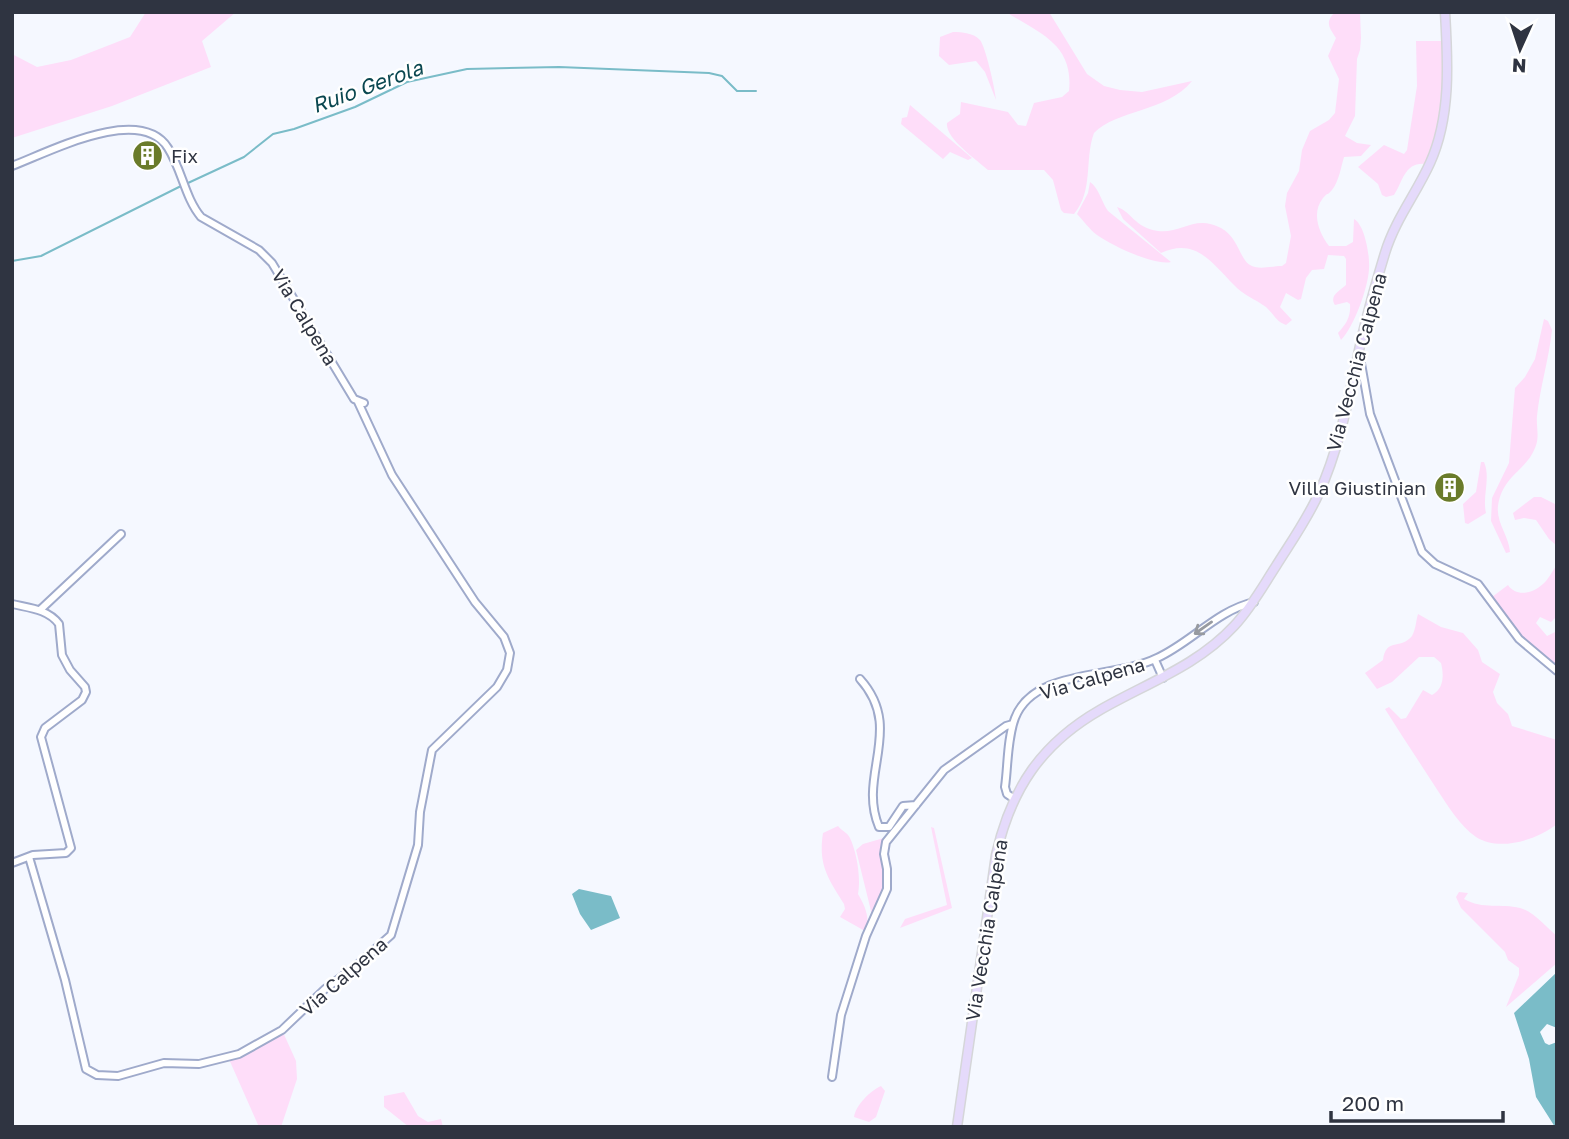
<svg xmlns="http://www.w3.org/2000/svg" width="1569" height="1139" viewBox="0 0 1569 1139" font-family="'Golos Text',sans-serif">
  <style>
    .green { fill: #feddf9 }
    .water { fill: #7abcc8 }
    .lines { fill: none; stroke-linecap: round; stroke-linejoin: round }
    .stream { stroke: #7abcc8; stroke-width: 2 }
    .minor-casing { stroke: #9faacb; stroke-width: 10 }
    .major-casing { stroke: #d5d6d9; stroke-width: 11 }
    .minor { stroke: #fff; stroke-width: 6 }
    .major { stroke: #e5dafb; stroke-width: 8 }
    .oneway { stroke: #979aa0 }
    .labels { text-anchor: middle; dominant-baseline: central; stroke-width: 5; stroke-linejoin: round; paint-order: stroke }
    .poi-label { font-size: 19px; fill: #2f3441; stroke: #fff; text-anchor: start }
    .street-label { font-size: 19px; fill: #2f3441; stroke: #fff }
    .water-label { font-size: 21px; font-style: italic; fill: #0a4750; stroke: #fff }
  </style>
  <rect width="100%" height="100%" fill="#f5f8ff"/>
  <path class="green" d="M146,12H236L202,41L211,67L112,106L12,138V54L37,67L71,60L130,37Z
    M1006,12H1049L1087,74L1104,86L1120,90L1142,92L1192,81C1167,112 1116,110 1094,133C1084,160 1094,190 1074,214L1064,213L1061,210L1053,180L1044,170H988C976,159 945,138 947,123L960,114L961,102L1008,112L1018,125L1026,126L1034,103L1062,97L1069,91C1074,44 1039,33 1006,12Z
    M1335,12H1360L1361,38L1360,50L1357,59L1355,116L1345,136L1357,143L1371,145L1361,156L1344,157C1341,167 1339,181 1332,190C1325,198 1330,190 1323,198C1311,213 1319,233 1329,246H1346L1353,242L1354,219C1365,225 1370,256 1369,269C1368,288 1354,327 1341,340L1338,333C1346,324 1351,317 1350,304L1347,302L1335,305C1329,296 1339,291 1346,285V259L1344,256L1328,255L1324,269L1312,270L1306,278L1301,299L1298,300L1286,293L1280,307L1292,320L1286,325C1276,322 1273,313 1266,307C1255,299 1243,295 1234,285C1212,263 1196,237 1161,253L1123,219L1117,207C1131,211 1135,228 1158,231C1181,234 1195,214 1221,228C1241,239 1239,264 1255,267C1263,269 1274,266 1282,266L1286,263L1291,236L1285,206L1287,193L1299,171L1302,150L1310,131L1329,120L1335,113L1339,79L1328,56L1336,38C1330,28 1324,23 1335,12Z
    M953,32C962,32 974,33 980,40C986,48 995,89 996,100L985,72L976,61L949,65L939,56L940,37Z
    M1416,41H1442C1443,88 1443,121 1426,164C1404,162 1403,182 1394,195L1386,197L1382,195L1378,184L1358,167L1384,145L1404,154L1407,150L1417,86Z
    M910,105L972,158L968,160L950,152L943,159L901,124L902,118L907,117Z
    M1090,182C1099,188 1101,201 1108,211L1171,262C1154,266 1111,245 1097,235C1089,229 1084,221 1077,214L1088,193Z
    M1544,319L1548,321L1552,330C1549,359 1540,387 1537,416C1536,427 1540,437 1535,448C1526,471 1502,476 1498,506C1496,523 1509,536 1510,552L1506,553L1491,521L1492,498L1509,463L1515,388L1525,377L1535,359Z
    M1481,462H1484C1491,478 1482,496 1486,513L1468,524L1465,523L1463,504L1476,492Z
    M1534,497H1541L1557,505V546L1549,539L1536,520L1524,518L1515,520L1513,513Z
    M1557,565V616L1551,622L1540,617L1536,623L1547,636L1557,631V667L1525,642L1492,597L1508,585C1516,597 1532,594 1543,584C1549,579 1552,571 1557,565Z
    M1418,614L1441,627L1463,633L1478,650L1482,662L1500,674L1493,692L1497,703L1508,714L1512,726L1557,740V824C1537,840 1499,852 1476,837C1460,826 1448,806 1438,791C1420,763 1402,736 1385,709L1389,707L1401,719L1406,718L1423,690L1432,695C1444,689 1444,675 1441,663L1434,657H1419L1392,682L1377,689L1365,673L1383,660C1386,637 1401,650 1412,636C1416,629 1416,620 1418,614Z
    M910,810L884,846L887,887L872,924V915L856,850L863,844L884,838Z
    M838,826C842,831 847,832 850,838C857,853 861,878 858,894C865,906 871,919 865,931L840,917L845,909L844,904C828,878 818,865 823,833Z
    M931,827L934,828L952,908L900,928L905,919L947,905Z
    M1459,892L1468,893L1464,899C1483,910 1501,903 1520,908C1533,911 1547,928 1557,936V963L1506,1007L1519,975V968L1508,960L1505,952L1461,908L1456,897Z
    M282,1030L296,1061L297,1079L281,1127H259L228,1057Z
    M881,1086L885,1091L876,1117L869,1122L854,1117C856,1105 870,1091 881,1086Z
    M404,1092L418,1116L428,1122L441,1119L443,1127H409L384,1107V1096Z"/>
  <path class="water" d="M579,889L611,896L620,918L591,930L580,914L572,894Z
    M1557,972V1028L1547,1024L1540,1032L1545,1043L1549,1045L1557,1042V1127H1555L1536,1097L1529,1059L1514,1013Z"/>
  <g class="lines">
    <path class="stream" d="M188,183L244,157L273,134L294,129L355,107L407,82L467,69L559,67L709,73L722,76L737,91H756
      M12,261L41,256L183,185"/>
    <defs>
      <path id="minor" d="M12,166C49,152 140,104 168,148C182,170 185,198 201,217L259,250L272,263L354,399L364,403
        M1359,352L1370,414L1422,552L1435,564L1478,584L1519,639L1557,671
        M12,604C29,608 48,609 59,624L62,655L70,670L85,687L86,692L82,700L45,728L41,737L71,848L66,853L33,855L12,863
        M40,610L121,534
        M1155,660L1163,678
        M860,679C905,729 857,775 879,827H889L903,806L916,805
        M1013,798L1007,794L1005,787C1008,766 1007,739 1015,718C1034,668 1115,679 1157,658C1192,642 1216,611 1254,602
        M29,857L65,980L86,1069L97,1075L118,1076L164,1063L199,1064L239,1054L282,1030L325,989L355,967L391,935L418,845L420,812L432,750L497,687L507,670L510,653L504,637L475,602L392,475L358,402
        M832,1077L841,1015L866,936L887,889V869L884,854L886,842L944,770L1006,726L1013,724"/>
      <path id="major" d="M957,1127L996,855C1011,789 1041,744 1100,710C1147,683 1197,666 1234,626C1251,608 1263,586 1276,566C1291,542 1308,518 1319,493C1339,449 1348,401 1358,355C1365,321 1375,286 1385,253C1395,220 1416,194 1430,163C1451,117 1448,62 1445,12"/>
    </defs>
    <use href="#minor" class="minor-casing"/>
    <use href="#major" class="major-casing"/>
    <use href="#minor" class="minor"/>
    <use href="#major" class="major"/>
  </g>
  <defs><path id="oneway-shaft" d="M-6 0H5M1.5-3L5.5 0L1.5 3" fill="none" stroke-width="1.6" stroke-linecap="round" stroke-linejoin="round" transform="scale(1.75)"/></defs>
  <use class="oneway" href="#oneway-shaft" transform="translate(1203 628) rotate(145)"/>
  <defs>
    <symbol id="building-disc" viewBox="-11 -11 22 22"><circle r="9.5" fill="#6a7b2a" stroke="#fff"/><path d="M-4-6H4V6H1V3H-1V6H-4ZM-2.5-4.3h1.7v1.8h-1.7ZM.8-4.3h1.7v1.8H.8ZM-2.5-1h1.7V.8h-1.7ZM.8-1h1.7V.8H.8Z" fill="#fff"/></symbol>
  </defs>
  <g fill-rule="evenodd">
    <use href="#building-disc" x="130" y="138" width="35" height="35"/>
    <use href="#building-disc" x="1432" y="470" width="35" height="35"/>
  </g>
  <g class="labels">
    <g class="poi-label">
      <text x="171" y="155">Fix</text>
      <text x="1426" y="487" text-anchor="end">Villa Giustinian</text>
    </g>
    <g class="street-label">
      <text transform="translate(305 317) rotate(59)">Via Calpena</text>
      <text transform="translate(1356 362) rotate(-75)">Via Vecchia Calpena</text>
      <text transform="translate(1092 678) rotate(-16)">Via Calpena</text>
      <text transform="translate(986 930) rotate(-81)">Via Vecchia Calpena</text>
      <text transform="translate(343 976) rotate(-41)">Via Calpena</text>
    </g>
    <g class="water-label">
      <text transform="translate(367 86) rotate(-20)">Ruio Gerola</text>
    </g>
  </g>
  <rect width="1569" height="1139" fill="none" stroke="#2f3441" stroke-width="28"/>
  <g transform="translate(1520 49) rotate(183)" stroke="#ffffff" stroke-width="5" paint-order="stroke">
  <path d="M0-5L12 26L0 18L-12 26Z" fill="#2f3441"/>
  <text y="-10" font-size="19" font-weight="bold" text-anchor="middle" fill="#2f3441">N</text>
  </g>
  <path d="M1331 1111v10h172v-10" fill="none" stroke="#2f3441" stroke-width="3.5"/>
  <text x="1342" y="1111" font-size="21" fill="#2f3441" stroke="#ffffff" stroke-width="5" paint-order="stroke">200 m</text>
</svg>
